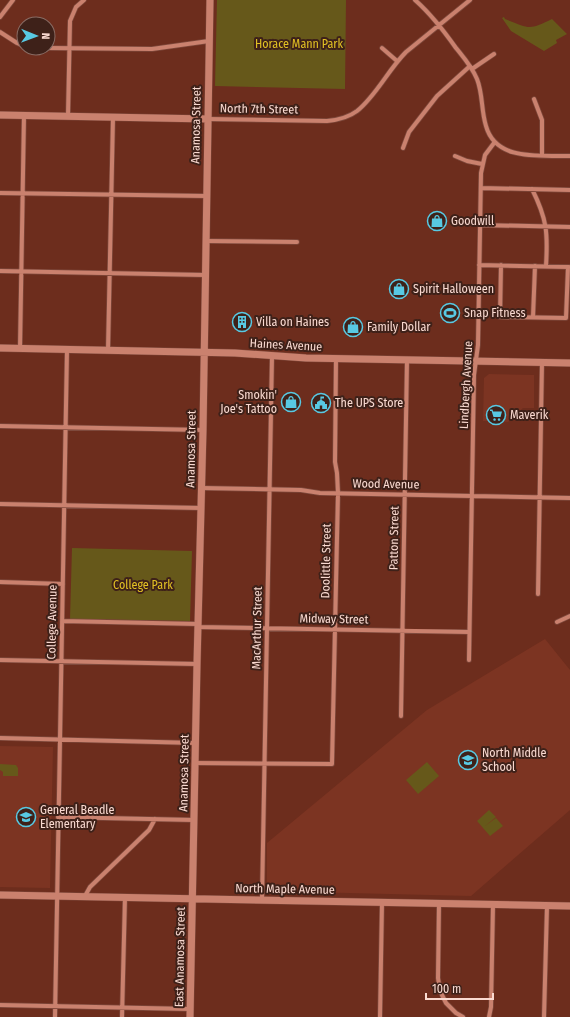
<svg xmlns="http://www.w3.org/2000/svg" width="570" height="1017" viewBox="0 0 570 1017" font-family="'Fira Sans Condensed',sans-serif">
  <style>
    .built { fill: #7c3422 }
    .green { fill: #66581a }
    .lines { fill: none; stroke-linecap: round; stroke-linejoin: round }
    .street-casing { stroke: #7e493c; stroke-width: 5.5 }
    .secondary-casing { stroke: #7e493c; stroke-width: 8 }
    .street { stroke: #ca816e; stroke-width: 4 }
    .secondary { stroke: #ca816e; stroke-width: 7 }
    .labels { text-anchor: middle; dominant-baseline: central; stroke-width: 4; stroke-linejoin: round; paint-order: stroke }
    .park-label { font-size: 12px; fill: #e2c123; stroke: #3e2119 }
    .street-label { font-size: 12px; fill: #fadad1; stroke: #3e2119 }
    .poi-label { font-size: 12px; fill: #fadad1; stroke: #3e2119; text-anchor: start }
  </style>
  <rect width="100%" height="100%" fill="#6d2d1d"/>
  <path class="built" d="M489,374L534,375V408H523L508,422L483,421L484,378Z
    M545,639L570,670V810L471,896L267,891V843L427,710Z
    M0,746L53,747L50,888L0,887Z"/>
  <path class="green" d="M217,0H346L345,89L215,86Z
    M504,17L505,19C529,28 528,31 552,19L567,34L556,40L557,43L544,51L511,31L502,18Z
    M72,548L192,551L190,621L70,619Z
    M427,762L439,776L418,794L406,780Z
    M0,764L16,765L18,768V776H3V772L0,770Z
    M489,810L496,817L485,826L496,818L503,826L490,836L477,821Z"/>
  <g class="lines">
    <defs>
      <path id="street" d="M415,0C431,14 444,31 456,48C464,58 472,67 477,79C483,94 481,110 486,126C496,162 541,155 570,156
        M0,17L13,0
        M0,32L17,43L24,46
        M48,48L152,49L209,41
        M382,48L397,61
        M472,69L494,54
        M534,99L542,120V155
        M68,116L70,21L76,7L84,0
        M208,119L327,121C338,120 349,117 357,111C376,96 388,70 406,52L470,0
        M403,148L409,132L437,96L470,66
        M455,156L467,161L482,164
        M481,188L570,190
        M532,189C547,219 548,233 546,266
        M0,193L206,196
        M480,225L570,227
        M206,241L297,242
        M479,265L569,267
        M501,265L500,317L566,318L568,267
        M0,271L205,275
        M533,317L535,266
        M20,349L24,115
        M108,351L113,117
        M0,426L203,430
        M201,488L301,490L320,493L570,498
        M0,504L201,508
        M0,582L63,584
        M538,594L542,362
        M62,621L198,624
        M557,622L570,616
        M198,627L469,632
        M0,660L197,664
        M469,660L474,375L478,345L481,173L485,155L494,143
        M401,716L407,360
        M0,738L196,743
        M195,763L332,764L338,493L337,473L335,462L336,358
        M58,817L194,820
        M85,896L90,887L149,830L155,819
        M262,900L272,356
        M439,903L438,978L440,991L446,1003L456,1013L463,1017
        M0,1005L190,1009
        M55,1017L67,350
        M122,1017L125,897
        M380,1017L382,902
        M489,1017L491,1007L493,905
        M544,1017L547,906"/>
      <path id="secondary" d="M0,115L208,119
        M0,348L235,353L306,358L570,363
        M0,895L570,906
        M190,1017L197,664L203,430L210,0"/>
    </defs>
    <use href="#street" class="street-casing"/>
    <use href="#secondary" class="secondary-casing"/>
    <use href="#street" class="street"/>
    <use href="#secondary" class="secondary"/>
  </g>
  <defs>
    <symbol id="shop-ring" viewBox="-11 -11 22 22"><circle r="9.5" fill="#3e2119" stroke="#58c9e3" stroke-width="1.5"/><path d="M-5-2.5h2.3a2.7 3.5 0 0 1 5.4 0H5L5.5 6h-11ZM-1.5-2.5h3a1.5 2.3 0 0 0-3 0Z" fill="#58c9e3"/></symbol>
    <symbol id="stadium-ring" viewBox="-11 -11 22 22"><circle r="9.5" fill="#3e2119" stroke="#58c9e3" stroke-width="1.5"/><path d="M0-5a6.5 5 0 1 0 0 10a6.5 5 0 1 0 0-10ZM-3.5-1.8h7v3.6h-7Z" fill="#58c9e3"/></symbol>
    <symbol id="building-ring" viewBox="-11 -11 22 22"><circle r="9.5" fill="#3e2119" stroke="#58c9e3" stroke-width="1.5"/><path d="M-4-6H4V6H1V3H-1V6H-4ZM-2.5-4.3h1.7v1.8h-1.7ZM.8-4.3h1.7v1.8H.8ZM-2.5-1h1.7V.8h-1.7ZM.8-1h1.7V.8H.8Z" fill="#58c9e3"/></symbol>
    <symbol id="civic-ring" viewBox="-11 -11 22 22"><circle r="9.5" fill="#3e2119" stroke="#58c9e3" stroke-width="1.5"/><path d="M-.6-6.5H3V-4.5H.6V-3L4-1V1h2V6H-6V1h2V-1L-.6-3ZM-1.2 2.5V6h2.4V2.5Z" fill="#58c9e3"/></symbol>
    <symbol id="supermarket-ring" viewBox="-11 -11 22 22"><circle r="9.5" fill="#3e2119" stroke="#58c9e3" stroke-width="1.5"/><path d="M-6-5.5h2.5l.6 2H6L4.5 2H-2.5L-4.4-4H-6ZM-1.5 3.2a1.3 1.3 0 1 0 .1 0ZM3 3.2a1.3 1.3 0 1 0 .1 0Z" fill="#58c9e3"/></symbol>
    <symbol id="school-ring" viewBox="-11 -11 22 22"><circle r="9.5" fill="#3e2119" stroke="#58c9e3" stroke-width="1.5"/><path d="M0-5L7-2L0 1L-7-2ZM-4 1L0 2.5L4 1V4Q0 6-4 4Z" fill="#58c9e3"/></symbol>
  </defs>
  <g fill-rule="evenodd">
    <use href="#shop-ring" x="426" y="210" width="22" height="22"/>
    <use href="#shop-ring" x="388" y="278" width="22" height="22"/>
    <use href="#stadium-ring" x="439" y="302" width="22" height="22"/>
    <use href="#building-ring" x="231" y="311" width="22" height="22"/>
    <use href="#shop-ring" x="342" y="316" width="22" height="22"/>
    <use href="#shop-ring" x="280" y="391" width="22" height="22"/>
    <use href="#civic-ring" x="310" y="392" width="22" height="22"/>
    <use href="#supermarket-ring" x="485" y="404" width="22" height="22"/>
    <use href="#school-ring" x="457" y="749" width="22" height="22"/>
    <use href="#school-ring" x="15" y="806" width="22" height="22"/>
  </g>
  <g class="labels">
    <g class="park-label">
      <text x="299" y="44">Horace Mann Park</text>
      <text x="143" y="585">College Park</text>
    </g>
    <g class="street-label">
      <text transform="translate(259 109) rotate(1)">North 7th Street</text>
      <text transform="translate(196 125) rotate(-89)">Anamosa Street</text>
      <text transform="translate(286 345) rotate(3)">Haines Avenue</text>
      <text transform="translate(466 385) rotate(-87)">Lindbergh Avenue</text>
      <text transform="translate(191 449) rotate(-89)">Anamosa Street</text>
      <text transform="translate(386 484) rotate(1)">Wood Avenue</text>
      <text transform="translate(394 538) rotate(-89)">Patton Street</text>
      <text transform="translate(326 561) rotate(-89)">Doolittle Street</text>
      <text transform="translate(334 619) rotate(1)">Midway Street</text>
      <text transform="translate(52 622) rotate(-89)">College Avenue</text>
      <text transform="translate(257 628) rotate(-89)">MacArthur Street</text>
      <text transform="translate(184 773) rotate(-89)">Anamosa Street</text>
      <text transform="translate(285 889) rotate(1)">North Maple Avenue</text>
      <text transform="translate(180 957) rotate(-89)">East Anamosa Street</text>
    </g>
    <g class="poi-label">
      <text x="451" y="221">Goodwill</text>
      <text x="413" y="289">Spirit Halloween</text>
      <text x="464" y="313">Snap Fitness</text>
      <text x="256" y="322">Villa on Haines</text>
      <text x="367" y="327">Family Dollar</text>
      <text x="277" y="395" text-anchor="end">Smokin'<tspan x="277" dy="14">Joe's Tattoo</tspan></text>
      <text x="335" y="403">The UPS Store</text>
      <text x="510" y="415">Maverik</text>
      <text x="482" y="753">North Middle<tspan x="482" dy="14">School</tspan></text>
      <text x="40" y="810">General Beadle<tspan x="40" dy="14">Elementary</tspan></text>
    </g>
  </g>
  <g transform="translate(36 36) rotate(91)"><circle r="19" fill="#3e2119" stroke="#896b63"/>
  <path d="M0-3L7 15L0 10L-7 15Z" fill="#58c9e3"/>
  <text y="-6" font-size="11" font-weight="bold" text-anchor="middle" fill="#fadad1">N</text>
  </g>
  <path d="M426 993v6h67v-6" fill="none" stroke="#fadad1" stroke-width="2"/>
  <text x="432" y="993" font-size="12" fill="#fadad1" stroke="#3e2119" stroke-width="3" paint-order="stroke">100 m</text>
</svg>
